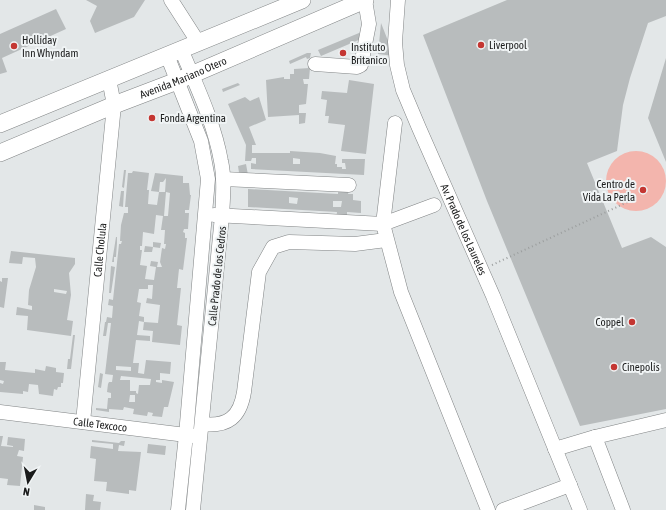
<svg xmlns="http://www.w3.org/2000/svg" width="666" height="510" viewBox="0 0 666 510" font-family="'Asap Condensed',sans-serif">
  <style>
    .green { fill: #f3b5ad }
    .building { fill: #b8bcbd; fill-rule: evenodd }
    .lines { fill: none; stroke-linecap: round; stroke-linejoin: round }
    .minor-casing { stroke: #818485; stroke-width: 15 }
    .major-casing { stroke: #818485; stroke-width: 18 }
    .path { stroke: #9b9e9e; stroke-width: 2; stroke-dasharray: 1 3; stroke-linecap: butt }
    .minor { stroke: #fff; stroke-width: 14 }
    .major { stroke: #fff; stroke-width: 17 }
    .poi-dot { fill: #c43632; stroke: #f0f4f5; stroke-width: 1.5 }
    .labels { text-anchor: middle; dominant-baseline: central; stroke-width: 4; stroke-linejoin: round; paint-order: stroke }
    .poi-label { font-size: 11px; fill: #1a1b1b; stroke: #f0f4f5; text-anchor: start }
    .street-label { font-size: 11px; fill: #1a1b1b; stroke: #f0f4f5 }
  </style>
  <rect width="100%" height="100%" fill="#e3e7e8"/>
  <path class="green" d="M606 181a30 30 0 1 1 60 0a30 30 0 1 1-60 0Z"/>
  <path class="building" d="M86,0H145L134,17L95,33L90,21L97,6Z
    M507,0H666V16L648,23L630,78L623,105L617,151L587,163L622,248L651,237L666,247V409L580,426L487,201L423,35Z
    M56,9L66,29L2,58L7,72L0,74V34Z
    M381,23L394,56L378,54Z
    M359,33L361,39L321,56L318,50Z
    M307,53H311L310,58L307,59L306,57L290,64L289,61Z
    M666,58V162L648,118Z
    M310,68L309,79H303L304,84H308L306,104L299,105V113H306L305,123L299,124V115L268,117L266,80L284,77V79H290V74H294V69Z
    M349,80L374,84L366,154L341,151L345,125L328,123L329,116H325L327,100L321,99L322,91L347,93Z
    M238,83L240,85L223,92L222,89Z
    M245,97L250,101L259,97L266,120L249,127L256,145H252V153H290V151L320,153L336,156L335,164H337V167H342V169H346L345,163H342V159H365L364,175L251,169V163L256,164V158H252L251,161H245L246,145L228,104ZM293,158L300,159V164H293Z
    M246,164L248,175L240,179L238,166Z
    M124,170H126L124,188L122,187Z
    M133,171L149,173L147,190H149L148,204L157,205L159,192H165L166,178L163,182H160L159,192L151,191L155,173L183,176V183H189L190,195H191L189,210H185V213H189L188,229H184L183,232L185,233V238H187L183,270L179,269L177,288H181L177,325L182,326L180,345L152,342L153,331L143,330L144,322L158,323L160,305L146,303L147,298L152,299L153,285H148V289H139L137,302L141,303L139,316L144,317V322L139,321L137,335L150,336V341L136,340L133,363H139L138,373L144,374L146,360L171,362L170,374L160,373V380H156V382L162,383V380L174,382L168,407H164L162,417L152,416L153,413L148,412L147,416L133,414L134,409L124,407L123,410L109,409V412L96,410V408L107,409L108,398H111V393L107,392L108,384L109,382H112L113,375L105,374L111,323H108L106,336H103L105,322H106L107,317L112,318L113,306L108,305L109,299L113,300L119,244H121L122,241H120L121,225L124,213H128V207H125L128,173H132ZM166,192L170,193L168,216H164ZM156,215L163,216L161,230H165L164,244H166L165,249L162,248L160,262L162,267H157L158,262L151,261L150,266L156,267L154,280L145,279L147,266L140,265L142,250H140V246H142L143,232L154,234ZM116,366L131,367V371L116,370ZM121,376L151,379L150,385H139L138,394L136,393V391H130V380H120ZM130,395H135V402H129Z
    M248,189L338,194V189L349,190L348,194H353V200L361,201V213L347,212V219L336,218L337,212L248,207ZM289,197L298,198L297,204L289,203ZM333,201H342L341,207H333Z
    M121,191H124L123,207L119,206Z
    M116,237H117V243L116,257H114V262H112Z
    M153,242L161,243L160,248L153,247L152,252H144L145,246L153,247Z
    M11,251L75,258V264L69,273L71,295L67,320L73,321L71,336L27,330L28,316L16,315L17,307L32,310V306L28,305L29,290L36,267L35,258L23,257L22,264L9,263ZM54,289L67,291L66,294L54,292Z
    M111,266L115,267L111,293H109Z
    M2,278H8L4,308L0,307V281L2,282Z
    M73,335H75L71,369H67L68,359H70Z
    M0,362H6L5,370L35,373V369L45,371L46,366L56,368V372L64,373L63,383H61V387H58L57,390L54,389L53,396L39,394L38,385L29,384L28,392L23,391V394L0,392V383L3,384L4,381L0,380Z
    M100,373L103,374L101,388L98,387Z
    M0,436H3L1,446L13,447V446L7,445L8,437L25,439L24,451L19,450L17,456L23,457L20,486L7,485L8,479L0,478Z
    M92,440L119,443L121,441H125L124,446L119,445L118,451L141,452L136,491L129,490V494L106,491L107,482L94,481L96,459L90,458L91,446L113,449V444L92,442Z
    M148,444L166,446L165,455L147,453Z
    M86,494L94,495L93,501L101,502L100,510H85Z
    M34,505L45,507V510H34Z"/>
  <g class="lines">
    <defs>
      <g id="minor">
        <path d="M171,0L198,42"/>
        <path id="s1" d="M398,0L395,42L397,65L403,90L419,128L493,296L580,510"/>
        <path d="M181,49C196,85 214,122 221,161C225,179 223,198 222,216L193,510"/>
        <path d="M167,55L201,141L208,179L186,435L178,510"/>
        <path d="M315,64L357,67L361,65L369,24L365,0"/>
        <path d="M395,123L383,224L401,292L488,510"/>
        <path d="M223,179L349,185"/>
        <path d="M214,215L383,224L434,205"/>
        <path id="s2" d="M0,412L194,436"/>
        <path id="s3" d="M83,422L114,105L109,79"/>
        <path d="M202,424C228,427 240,417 244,392L259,272L273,247L289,242L355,244L386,240"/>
        <path d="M555,449L595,437"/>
        <path d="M503,510L570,485"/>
        <path d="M623,510L595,437L666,420"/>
      </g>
      <g id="major">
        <path d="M0,124L302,0"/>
        <path id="s4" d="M0,153L114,105L177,81L365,0"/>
      </g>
    </defs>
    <use href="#minor" class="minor-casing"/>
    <use href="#major" class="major-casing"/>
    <path class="path" d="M492,265L632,200"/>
    <use href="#minor" class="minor"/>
    <use href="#major" class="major"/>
  </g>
  <g class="poi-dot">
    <circle cx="481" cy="45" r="4"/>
    <circle cx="14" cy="46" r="4"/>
    <circle cx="343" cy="53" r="4"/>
    <circle cx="152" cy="118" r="4"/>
    <circle cx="643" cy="190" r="4"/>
    <circle cx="632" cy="322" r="4"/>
    <circle cx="614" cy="367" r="4"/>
  </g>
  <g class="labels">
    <g class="poi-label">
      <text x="22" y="40">Holliday<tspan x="22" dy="13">Inn Whyndam</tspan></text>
      <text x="489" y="45">Liverpool</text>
      <text x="351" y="47">Instituto<tspan x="351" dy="13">Britanico</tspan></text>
      <text x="160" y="118">Fonda Argentina</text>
      <text x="635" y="184" text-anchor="end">Centro de<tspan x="635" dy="13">Vida La Perla</tspan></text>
      <text x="624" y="322" text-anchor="end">Coppel</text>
      <text x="622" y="367">Cinepolis</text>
    </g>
    <g class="street-label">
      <text stroke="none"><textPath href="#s4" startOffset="198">Avenida Mariano Otero</textPath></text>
      <text stroke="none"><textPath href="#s1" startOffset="243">Av. Prado de los Laureles</textPath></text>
      <text stroke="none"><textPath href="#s3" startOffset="173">Calle Cholula</textPath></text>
      <text transform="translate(217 276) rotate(-84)">Calle Prado de los Cedros</text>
      <text stroke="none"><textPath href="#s2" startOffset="101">Calle Texcoco</textPath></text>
    </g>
  </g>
  <g transform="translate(28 482) rotate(190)" stroke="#f0f4f5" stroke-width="3" paint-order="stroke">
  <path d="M0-3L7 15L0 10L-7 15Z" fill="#1a1b1b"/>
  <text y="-6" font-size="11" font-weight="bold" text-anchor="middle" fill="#1a1b1b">N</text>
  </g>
</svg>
